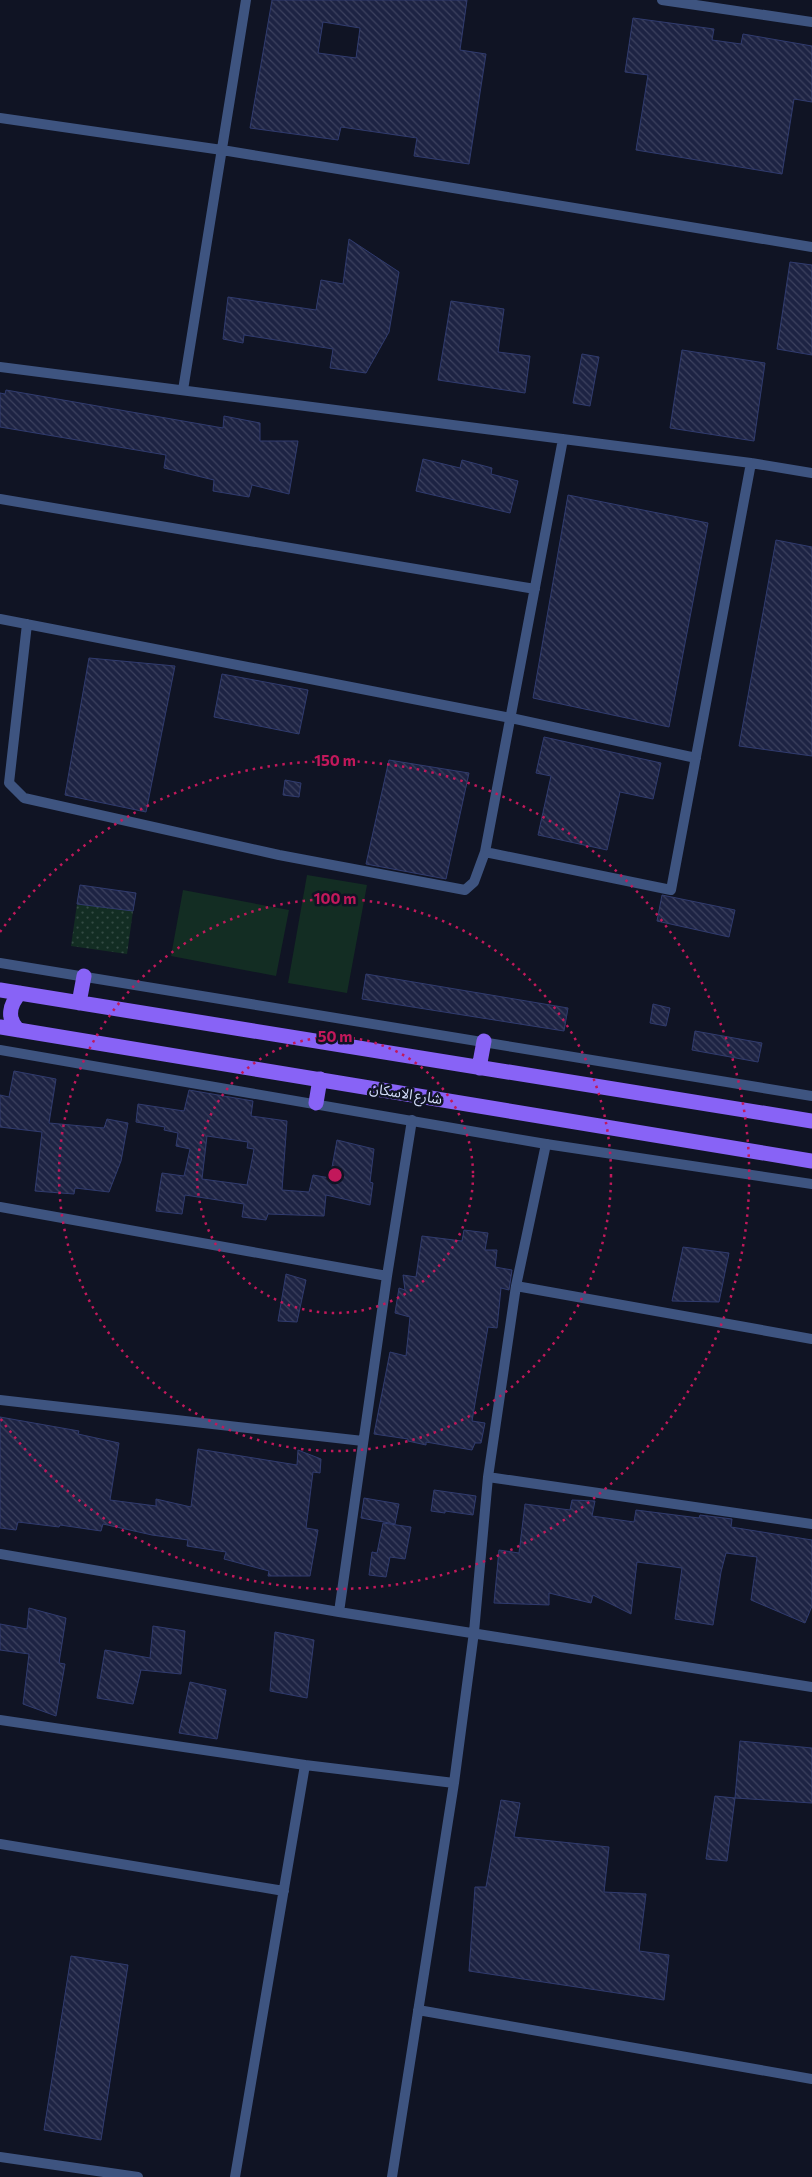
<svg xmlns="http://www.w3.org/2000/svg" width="812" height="2177" viewBox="0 0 812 2177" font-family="Commissioner,'Noto Sans Arabic',sans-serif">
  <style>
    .grass { fill: #132d23 }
    .park { fill: url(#park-dots) }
    .building { fill: url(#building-back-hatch); stroke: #303b6e; fill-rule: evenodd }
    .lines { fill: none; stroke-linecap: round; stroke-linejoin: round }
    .minor { stroke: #3e5480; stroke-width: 10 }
    .tertiary { stroke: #3e5480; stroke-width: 10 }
    .primary { stroke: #8863f6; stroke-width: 15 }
    .ring { fill: none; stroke: #c2185b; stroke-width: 2.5; stroke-dasharray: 2.5 5 }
    .labels { text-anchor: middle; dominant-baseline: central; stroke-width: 5; stroke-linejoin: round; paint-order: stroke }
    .street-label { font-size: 14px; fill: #d5dffc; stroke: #101424 }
    .centre { fill: #c2185b; stroke: #101424; stroke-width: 2.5 }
    .ring-label { font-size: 15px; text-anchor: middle; font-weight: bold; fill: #c2185b; stroke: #101424; stroke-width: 5; stroke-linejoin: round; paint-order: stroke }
  </style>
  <defs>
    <pattern id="park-dots" width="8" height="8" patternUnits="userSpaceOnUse" patternTransform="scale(1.25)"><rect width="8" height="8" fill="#132d23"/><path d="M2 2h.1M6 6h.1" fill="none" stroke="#344b44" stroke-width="1.8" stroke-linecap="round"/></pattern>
    <pattern id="building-back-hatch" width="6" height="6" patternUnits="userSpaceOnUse" patternTransform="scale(1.25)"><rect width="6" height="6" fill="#1d2343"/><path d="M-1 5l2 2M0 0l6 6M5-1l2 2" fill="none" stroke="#3d425f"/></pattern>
  </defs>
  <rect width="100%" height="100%" fill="#101424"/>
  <path class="grass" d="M307,875L367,885L347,993L288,983Z
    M183,890L289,910L276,976L171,956Z"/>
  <path class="park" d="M77,904L133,911L127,954L71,946Z"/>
  <path class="building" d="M272,0H467L460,50L486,54L469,164L414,156L417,138L341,127L338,140L250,128ZM323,22L360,28L356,58L318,53Z
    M633,18L714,29L712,40L741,44L743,34L812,46V102L794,99L782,174L636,150L648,75L625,72Z
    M349,239L399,272L389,332L366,373L330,368L333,349L244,335L243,343L223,339L228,297L316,310L321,280L343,284Z
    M790,262L812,265V355L777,349Z
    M451,301L504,309L498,352L530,356L525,393L438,380Z
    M682,350L765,363L754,441L670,428Z
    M582,354L599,357L590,406L573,403Z
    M6,390L223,428L224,416L260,423V441H298L289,494L252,485L249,497L213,491L214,480L164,468L166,455L0,427V393L5,394Z
    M423,459L460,468L462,460L492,468L491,474L518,481L510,513L416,491Z
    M568,495L708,523L669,727L533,698Z
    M776,540L812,547V756L739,746Z
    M89,658L175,666L146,812L65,795Z
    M222,674L308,690L299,734L214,717Z
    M544,737L661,763L653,799L620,792L607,850L538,835L551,776L536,773Z
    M389,760L469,773L446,879L366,864Z
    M285,780L301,783L299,797L283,795Z
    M80,885L136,893L133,911L77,904Z
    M662,895L735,910L729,937L657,921Z
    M366,974L568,1008L564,1031L362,999Z
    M653,1004L670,1008L666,1026L650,1023Z
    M695,1031L762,1043L758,1062L692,1050Z
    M14,1071L56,1079L49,1123L104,1128L107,1119L128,1123L121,1161L109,1192L75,1188L74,1194L35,1191L42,1132L0,1127V1095L9,1097Z
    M189,1090L253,1101L251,1116L287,1121L282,1190L309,1192L313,1175L330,1178L337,1140L374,1149L370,1182L373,1183L370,1205L326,1195L324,1216L268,1214L266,1220L242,1217L244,1204L185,1195L182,1214L156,1211L162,1173L184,1176L190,1149L176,1146L178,1133L164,1130L165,1127L136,1122L138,1104L184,1111ZM207,1136L248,1142L247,1148L254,1149L247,1185L202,1179Z
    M464,1230L488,1233L485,1250H497L495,1267L512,1270L509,1290L501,1288L497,1328L488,1327L472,1421L485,1423L481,1443H475L472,1450L426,1442V1445L408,1441V1439L374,1434L390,1352L406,1356L410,1317L395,1313L399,1288L405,1290L403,1275L416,1277L422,1236L462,1241Z
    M683,1247L729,1253L719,1302L672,1301Z
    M286,1274L306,1280L297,1322L278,1321Z
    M0,1417L79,1431L78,1434L119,1443L110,1500L156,1506V1499L191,1507L198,1449L297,1465L298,1450L321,1459L320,1473L313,1472L306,1528L318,1530L310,1576H268L269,1571L224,1559L226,1552L187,1546L188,1540L152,1535L103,1524L101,1531L60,1525L59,1527L18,1522L16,1530L0,1528Z
    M434,1490L476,1496L473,1515L445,1511V1513L431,1511Z
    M364,1498L399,1504L395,1524L361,1518Z
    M572,1500L595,1501L592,1516L634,1522L636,1510L699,1518L700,1515L732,1519L731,1527L812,1540V1606L805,1623L751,1600L757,1557L726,1553L721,1572L713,1625L675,1619L682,1568L637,1562L631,1614L593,1595L591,1603L549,1593V1605L494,1603L499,1550L519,1553L525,1504L570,1510Z
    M383,1523L411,1527L405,1559L390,1557L386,1577L369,1575L372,1552L377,1553Z
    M29,1608L66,1618L59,1663L65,1664L56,1716L23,1704L29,1654L0,1650V1624L27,1629Z
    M153,1626L185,1631L181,1674L141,1670L133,1704L97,1698L105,1650L150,1658Z
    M275,1632L314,1640L307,1698L270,1691Z
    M190,1682L226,1690L217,1739L179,1733Z
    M740,1741L812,1748V1803L735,1798Z
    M715,1796L735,1798L727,1861L706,1859Z
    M501,1800L520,1803L514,1837L609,1847L604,1892L646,1894L639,1951L669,1955L664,2000L469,1971L475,1887H486Z
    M71,1956L128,1965L101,2140L44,2130Z"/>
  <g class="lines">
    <path class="minor" d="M662,0L812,22
      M0,118L222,150L812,247
      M0,367L751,463L812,473
      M183,390L246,0
      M0,499L535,589
      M0,619L511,718L696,758
      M27,624L9,783L24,798L279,855L465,890L474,882L485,852L563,439
      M485,852L671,890L751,463
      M0,963L812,1096
      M0,1207L387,1276
      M516,1286L812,1339
      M0,1400L363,1441
      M488,1477L812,1524
      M0,1554L339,1612L812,1687
      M339,1612L387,1276L412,1120
      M0,1720L305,1765L454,1783
      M0,1844L284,1891
      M418,2010L812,2079
      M0,2157L138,2177
      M235,2177L305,1765
      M392,2177L454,1783L474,1632L488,1477L516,1286L546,1144"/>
    <path class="tertiary" d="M0,1050L546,1144L812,1184"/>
    <path class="primary" d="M0,990L812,1121
      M79,1003L84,976
      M0,1027L812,1161
      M18,1030C6,1018 10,1004 20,993
      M479,1068L484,1041
      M316,1103L320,1079"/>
  </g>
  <g class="ring">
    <circle cx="335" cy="1175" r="138"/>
    <circle cx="335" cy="1175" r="276"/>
    <path d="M0 932A414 414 0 1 1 0 1418"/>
  </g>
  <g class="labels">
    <g class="street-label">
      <text transform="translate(406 1093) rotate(9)">شارع الاسكان</text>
    </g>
  </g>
  <circle cx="335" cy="1175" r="8" class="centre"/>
  <g class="ring-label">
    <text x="335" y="766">150 m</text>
    <text x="335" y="904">100 m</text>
    <text x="335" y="1042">50 m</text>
  </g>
</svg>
